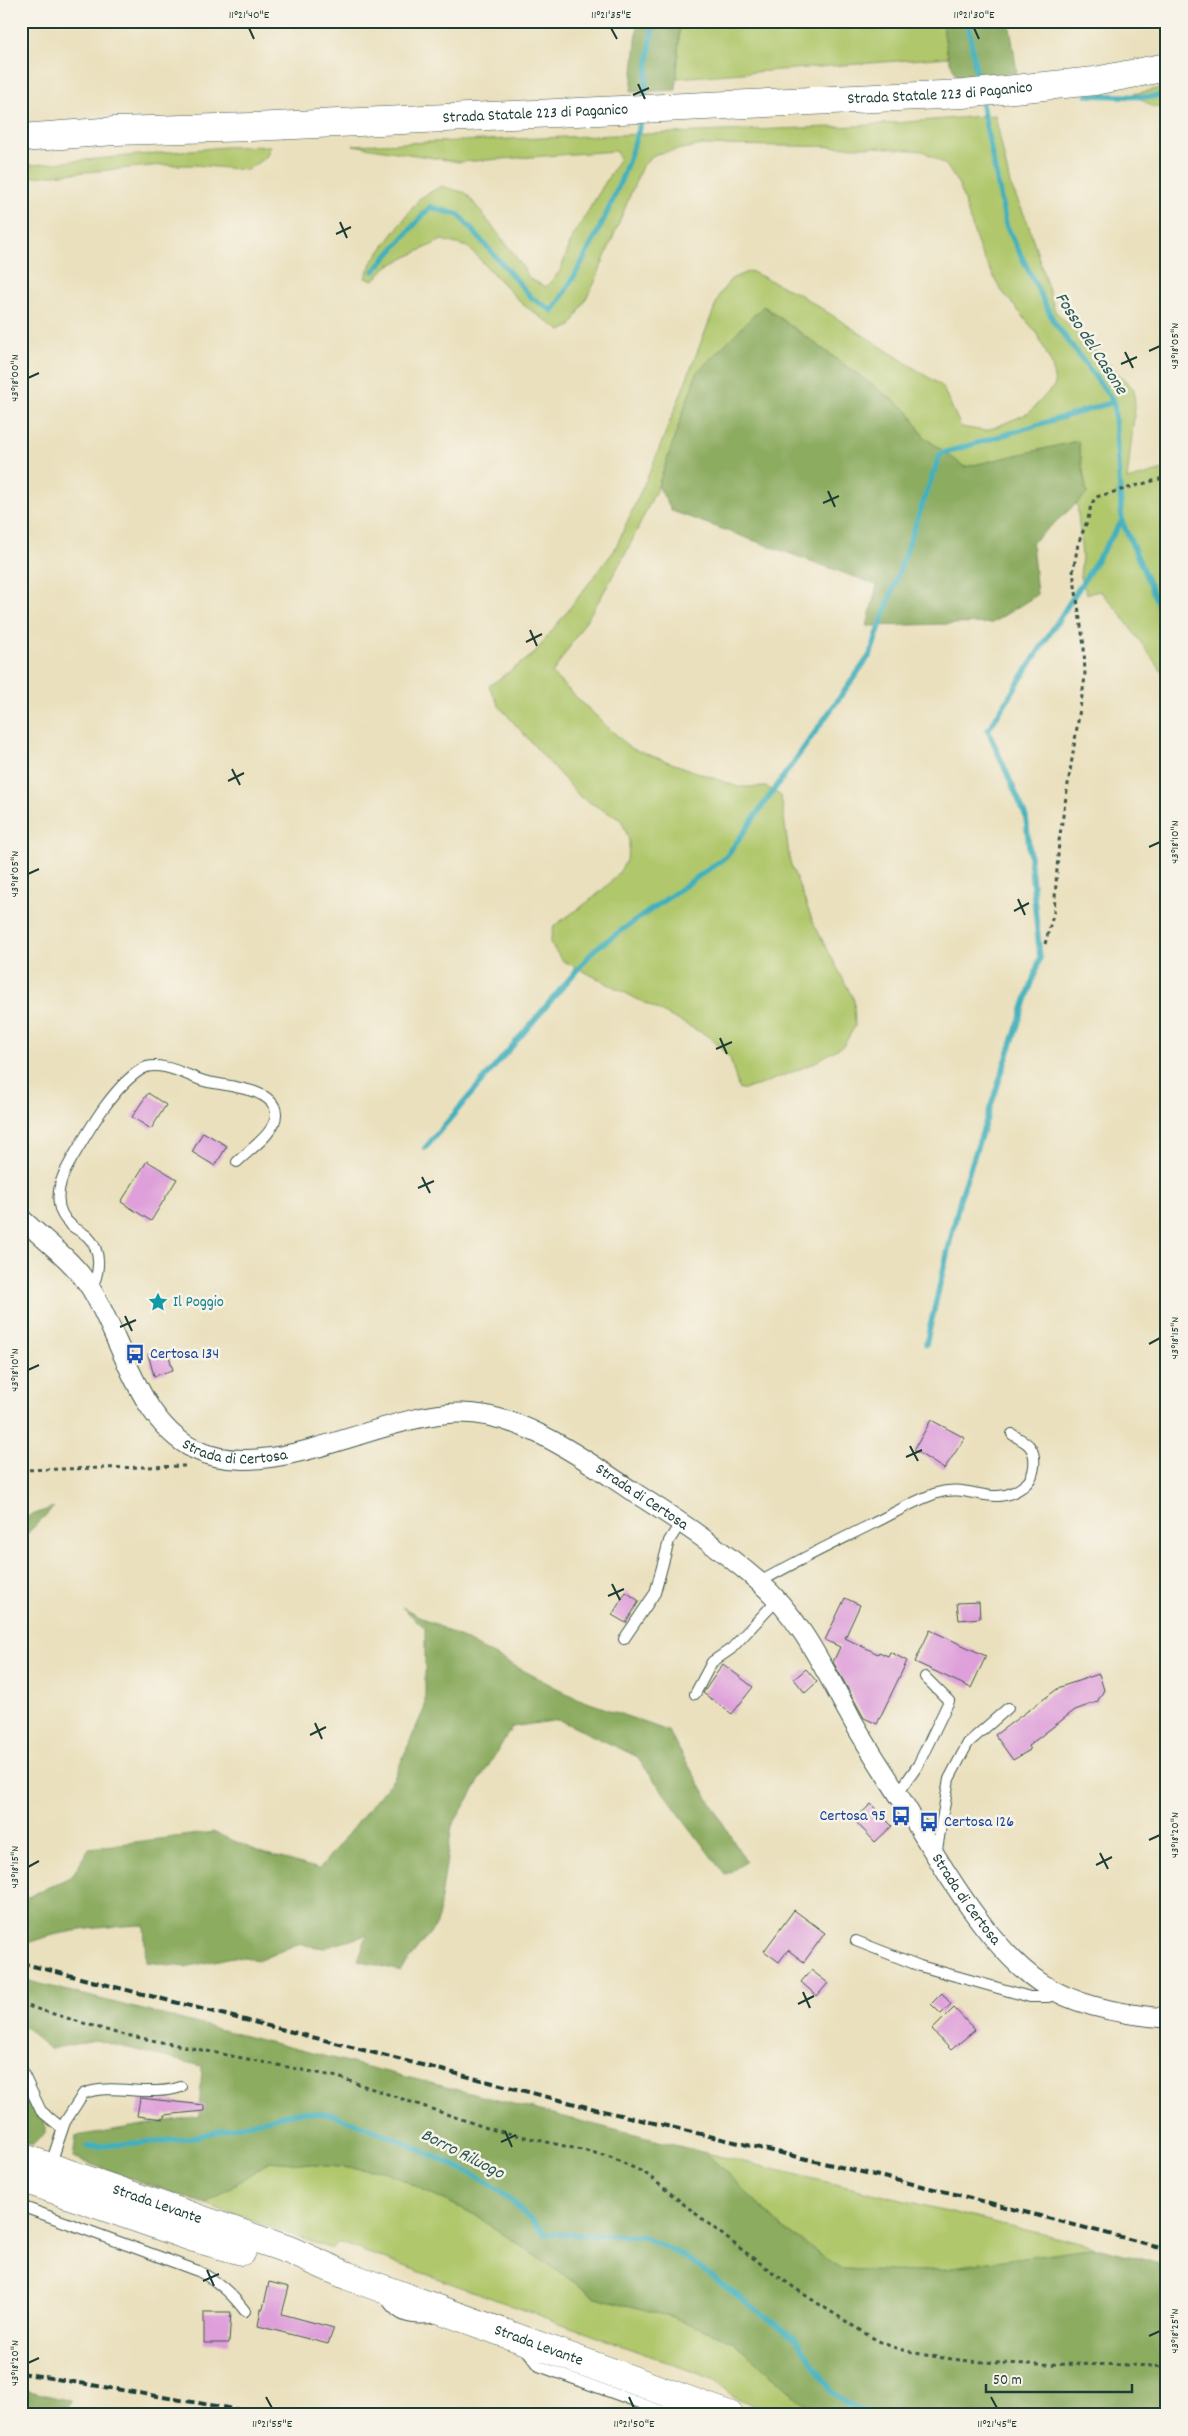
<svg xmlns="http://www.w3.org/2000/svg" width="1188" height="2436" viewBox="0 0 1188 2436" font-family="Dekko,sans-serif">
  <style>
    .green { fill: #b0c76c; stroke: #688250 }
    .forest { fill: #8cac60; stroke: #56744a }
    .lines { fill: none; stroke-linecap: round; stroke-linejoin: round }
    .stream { stroke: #41b0bc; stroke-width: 5.5 }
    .building { fill: #de9fda }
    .lane-casing { stroke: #3d5549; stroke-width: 12 }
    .street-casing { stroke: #3d5549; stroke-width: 21 }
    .primary-casing { stroke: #3d5549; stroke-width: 29 }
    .highway-casing { stroke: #3d5549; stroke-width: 29 }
    .path { stroke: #3d5549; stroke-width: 3; stroke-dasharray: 4 4; stroke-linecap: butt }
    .lane { stroke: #fff; stroke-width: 10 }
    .street { stroke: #fff; stroke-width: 19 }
    .primary { stroke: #fff; stroke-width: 28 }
    .highway { stroke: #fff; stroke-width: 28 }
    .rail { stroke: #1f3d34; stroke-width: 4; stroke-dasharray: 8 4; stroke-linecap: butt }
    .ticks { fill: none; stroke: #1f3d34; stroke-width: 2 }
    .labels { text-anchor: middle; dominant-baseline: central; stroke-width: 5; stroke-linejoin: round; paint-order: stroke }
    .street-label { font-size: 16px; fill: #1f3d34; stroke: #f7f3e8 }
    .culture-label { font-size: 16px; fill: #0d838f; stroke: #f7f3e8; text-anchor: start }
    .transit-label { font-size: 16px; fill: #164399; stroke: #f7f3e8; text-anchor: start }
    .water-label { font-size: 18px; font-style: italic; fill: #285a56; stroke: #f7f3e8 }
    .neatline { fill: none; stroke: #1f3d34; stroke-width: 2 }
    .ticks-label { font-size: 12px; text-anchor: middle; fill: #1f3d34 }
  </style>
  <rect width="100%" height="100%" fill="#f7f3e8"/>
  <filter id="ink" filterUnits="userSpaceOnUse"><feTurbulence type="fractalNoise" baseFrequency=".02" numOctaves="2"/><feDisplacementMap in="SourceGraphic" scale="10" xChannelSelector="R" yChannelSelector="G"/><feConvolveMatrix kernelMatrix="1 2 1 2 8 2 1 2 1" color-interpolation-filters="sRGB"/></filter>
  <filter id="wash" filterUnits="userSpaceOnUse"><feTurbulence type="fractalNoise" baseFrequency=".0096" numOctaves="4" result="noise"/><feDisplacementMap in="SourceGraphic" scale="20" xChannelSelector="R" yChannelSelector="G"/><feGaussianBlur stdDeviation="1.12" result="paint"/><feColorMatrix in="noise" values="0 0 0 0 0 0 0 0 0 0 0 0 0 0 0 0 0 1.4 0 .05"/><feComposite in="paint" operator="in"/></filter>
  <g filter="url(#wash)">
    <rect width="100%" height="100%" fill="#eae0bd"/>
    <path class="green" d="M680,21H942L948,57L677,78Z
      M1167,87V108L1153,107L1133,94Z
      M995,115L1010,184L1028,223L1055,311L1134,389L1135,407L1127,480L1167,469V679L1119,612L1100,591L1087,594L1080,577L1082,556L1077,503L1087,494L1078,441L965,467L924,437L908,411L764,306L697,372L658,486L629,547L601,597L552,674L630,748L738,787H767L781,796L790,862L813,922L854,1000L855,1026L844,1045L812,1064L760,1085L739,1090L730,1058L710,1037L562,960L550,943L554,926C578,908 629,879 629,846C630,838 624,828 621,820L580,797L499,706L489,686L534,654L614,551L654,462L720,294L731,279L750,271L799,294L942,386L961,427L986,431L1029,413L1055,385L1052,365L1036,332L1001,290L980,251L959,185L946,165L923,151L873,147L702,145L656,154L642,166L594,284L571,326L561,331L522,304L468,247L442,240L386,267L374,280L365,278L371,263L420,198L441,186L466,193L514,254L530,279L546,287L560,271L573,236L620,158L615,151L459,162L353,145L857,126Z
      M271,146L266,157L247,170L195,165H162L21,178V166L224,147Z
      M706,2153L1097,2247L917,2272L842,2269L784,2229Z
      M270,2161L385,2171L475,2215L596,2297L673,2317L734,2342L817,2415H778L735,2397L713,2379L338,2242L332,2249L205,2204Z"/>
    <path class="forest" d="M638,21H680L676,90L631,92Z
      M942,21H1009L1017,72L958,79L948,57Z
      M763,306L908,411L924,437L965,467L1078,441L1087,494L1032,543L1037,595L992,623L867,626L877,585L672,511L658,486L697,372Z
      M54,1507L21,1540V1519Z
      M402,1607L576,1698L668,1731L746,1862L725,1875L636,1756L559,1720L512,1727L452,1826L437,1924L400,1971L358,1960L367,1935L324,1948L297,1944L260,1960L233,1957L185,1967L146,1962L144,1925C103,1927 64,1929 25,1944L21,1943V1897H28L72,1876L89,1848L213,1832L260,1852L319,1869L394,1778L425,1707V1628Z
      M21,1979L706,2153L784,2229L842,2269L917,2272L1097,2247L1167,2266V2415H817L734,2342L673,2317L596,2297L475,2215L385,2171L270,2161L205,2204L73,2158L76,2136L199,2116L202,2066L95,2040L50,2049L21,2024Z
      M21,2100L35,2104L45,2119V2133L33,2145L21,2140Z
      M21,2389L71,2401L66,2415H21Z"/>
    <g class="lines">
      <path class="stream" d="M968,21L978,86
        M1087,95L1151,97L1167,94
        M981,100L1006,225L1054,322L1114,402L1122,521L1167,625
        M644,102L653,21
        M374,271L430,207L459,215L532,298L553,311C589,255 626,181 642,116
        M425,1148L595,949L726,857L870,655L940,454L1114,402
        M926,1344L960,1199L1040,958L1026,817L988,730L1122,521
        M87,2147L186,2139L298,2112L331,2114L394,2138L477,2176L501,2191L545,2234L641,2236L684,2256L796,2339L833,2393L856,2409L870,2415"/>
    </g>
    <g id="blocks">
      <path class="building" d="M148,1093L166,1105L151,1129L132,1117Z
        M203,1132L227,1146L215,1166L192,1152Z
        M147,1161L177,1179L151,1221L121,1202Z
        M167,1349L173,1370L154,1376L148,1354Z
        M931,1420L965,1438L944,1469L914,1450Z
        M626,1592L639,1601L626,1623L612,1615Z
        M845,1598L860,1605L845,1638L878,1654L879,1652L888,1656L890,1652L907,1661L877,1724L864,1718L833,1662L840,1647L825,1640Z
        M979,1602L980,1618L959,1620L957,1603Z
        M930,1630L986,1656L971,1688L915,1662Z
        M723,1664L753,1687L732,1714L703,1693Z
        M806,1669L817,1682L805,1693L794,1679Z
        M1099,1674L1104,1690L1097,1702L1075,1710L1028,1746L1030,1750L1013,1760L995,1735L1060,1687Z
        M871,1804L892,1826L875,1842L854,1820Z
        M794,1910L825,1933L804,1962L788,1950L779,1962L764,1951Z
        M811,1970L828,1983L817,1996L801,1982Z
        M942,1993L951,2004L941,2014L931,2004Z
        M954,2008L975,2030L951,2050L932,2030Z
        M140,2098L204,2105V2111L164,2115V2119L137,2116Z
        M269,2282L289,2287L282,2314L334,2328L328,2344L258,2326L261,2309H263Z
        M204,2312H231L229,2343H204Z"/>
    </g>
  </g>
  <g filter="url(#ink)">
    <use href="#blocks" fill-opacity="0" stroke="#3d5549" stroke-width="1"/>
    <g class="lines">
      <defs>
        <path id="lane" d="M91,1289C100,1273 102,1251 88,1237C83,1232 77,1230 72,1226C52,1210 57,1184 69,1164C86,1135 112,1087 142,1069C158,1059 188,1076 204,1081C221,1086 274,1087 276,1113C277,1132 250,1149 237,1162
          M760,1582C796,1561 834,1543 872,1524C893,1514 913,1501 937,1493C971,1482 995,1512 1027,1483C1035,1475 1037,1456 1030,1447C1027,1442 1017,1438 1012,1434
          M624,1639L655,1593L669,1541L681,1522
          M695,1694L712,1662L731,1649L777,1600
          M898,1794L918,1765L949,1701L925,1677
          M936,1855L949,1779L968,1743L1008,1708
          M856,1941L920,1966L1030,1997H1048L1058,1994
          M21,2069L41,2111L62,2128
          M50,2166L65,2122L83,2094C111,2082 149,2098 181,2087
          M21,2206L198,2271C218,2281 231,2293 245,2311
          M383,2294C397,2319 411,2321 438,2317
          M525,2348L539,2366L673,2415"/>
        <g id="street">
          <path id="s1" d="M21,1218C44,1240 75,1262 91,1289C122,1339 138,1421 194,1449C268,1486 381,1414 458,1413C519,1411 584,1459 632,1491C676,1519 719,1547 758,1581C800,1617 823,1667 849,1714C866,1746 887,1776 906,1807C939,1861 988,1948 1041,1983C1077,2007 1125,2015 1167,2018"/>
        </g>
        <g id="primary">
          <path id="s2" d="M21,2157L289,2250L348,2276L729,2415"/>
          <path d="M21,2178L194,2238L242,2251"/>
        </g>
        <g id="highway">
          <path id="s3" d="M21,138L115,131L252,127L963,94L1095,81L1167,67"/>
        </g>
      </defs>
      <use href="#lane" class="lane-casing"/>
      <use href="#street" class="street-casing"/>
      <use href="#primary" class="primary-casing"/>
      <use href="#highway" class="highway-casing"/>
      <path class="path" d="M1045,944L1054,912L1059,841L1085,677L1084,646L1073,572L1078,544L1088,519L1091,505L1096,497L1167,477
        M21,1470L186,1466
        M21,2004L116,2033L338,2077L490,2129L608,2156L645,2173C706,2222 767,2272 833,2313C854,2326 875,2342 899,2349C986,2372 1079,2360 1167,2367"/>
      <use href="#lane" class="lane"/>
      <use href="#street" class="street"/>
      <use href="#primary" class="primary"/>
      <use href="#highway" class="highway"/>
      <path class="rail" d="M21,1963L599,2110L955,2194L1167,2249
        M21,2373L269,2415"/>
    </g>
  </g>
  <path class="ticks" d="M249,28L254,39M611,28L617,39M974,28L979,39M638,84L645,99M633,95L649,88M340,222L347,238M336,234L351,227M1149,351L1160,346M1125,352L1133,368M1121,364L1137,357M28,378L39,373M828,491L835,507M823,503L839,496M530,630L537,646M526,642L542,634M232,769L240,785M228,781L244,773M1149,847L1160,842M28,874L39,869M1018,899L1025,915M1014,911L1029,903M720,1038L727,1054M716,1049L732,1042M422,1177L430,1193M418,1188L434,1181M125,1316L132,1331M120,1327L136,1320M1149,1344L1160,1338M28,1370L39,1365M910,1446L918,1461M906,1457L922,1450M612,1584L620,1600M608,1596L624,1589M315,1723L322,1739M310,1735L326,1727M1149,1840L1160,1835M1100,1853L1108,1869M1096,1865L1112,1857M28,1867L39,1861M803,1992L810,2008M798,2004L814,1996M505,2131L512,2147M501,2142L516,2135M207,2270L214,2286M203,2281L219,2274M1149,2336L1160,2331M28,2363L39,2358M266,2397L272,2408M629,2397L634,2408M991,2397L997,2408"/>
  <defs>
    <symbol id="sight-bare" viewBox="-9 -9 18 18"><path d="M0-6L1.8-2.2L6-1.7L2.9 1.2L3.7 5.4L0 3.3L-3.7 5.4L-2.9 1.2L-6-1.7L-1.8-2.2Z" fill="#0f9aa8" stroke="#f7f3e8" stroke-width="2.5" paint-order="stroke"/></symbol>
    <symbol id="bus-bare" viewBox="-9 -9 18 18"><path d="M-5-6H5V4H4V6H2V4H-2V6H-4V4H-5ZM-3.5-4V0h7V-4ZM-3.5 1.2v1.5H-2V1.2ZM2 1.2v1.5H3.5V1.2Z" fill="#1a4fb4" stroke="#f7f3e8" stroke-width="2.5" paint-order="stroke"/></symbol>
  </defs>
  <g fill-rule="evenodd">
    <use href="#sight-bare" x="144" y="1288" width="28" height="28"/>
    <use href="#bus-bare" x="121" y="1340" width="28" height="28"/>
    <use href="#bus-bare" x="887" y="1802" width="28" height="28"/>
    <use href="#bus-bare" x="915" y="1808" width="28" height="28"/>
  </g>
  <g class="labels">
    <g class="street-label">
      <text stroke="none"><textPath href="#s3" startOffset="920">Strada Statale 223 di Paganico</textPath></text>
      <text stroke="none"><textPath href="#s3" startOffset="515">Strada Statale 223 di Paganico</textPath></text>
      <text stroke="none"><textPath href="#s1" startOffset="335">Strada di Certosa</textPath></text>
      <text stroke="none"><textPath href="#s1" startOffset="770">Strada di Certosa</textPath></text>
      <text stroke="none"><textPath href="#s1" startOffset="1295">Strada di Certosa</textPath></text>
      <text stroke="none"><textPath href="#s2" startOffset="144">Strada Levante</textPath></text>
      <text stroke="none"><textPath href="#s2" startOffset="551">Strada Levante</textPath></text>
    </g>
    <g class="culture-label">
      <text x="173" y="1302">Il Poggio</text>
    </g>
    <g class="transit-label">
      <text x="150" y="1354">Certosa 134</text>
      <text x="886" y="1816" text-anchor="end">Certosa 95</text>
      <text x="944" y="1822">Certosa 126</text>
    </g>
    <g class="water-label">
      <text transform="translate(1090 344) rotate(57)">Fosso del Casone</text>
      <text transform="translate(462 2155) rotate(27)">Borro Riluogo</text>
    </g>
  </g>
  <rect width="1188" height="2436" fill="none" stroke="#f7f3e8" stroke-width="55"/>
  <path d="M986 2384v8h146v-8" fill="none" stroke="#1f3d34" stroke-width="2.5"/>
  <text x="993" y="2384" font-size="15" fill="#1f3d34" stroke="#f7f3e8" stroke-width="4" paint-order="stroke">50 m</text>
  <rect x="28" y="28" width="1132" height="2380" class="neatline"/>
  <g class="ticks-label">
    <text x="249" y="18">11°21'40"E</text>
    <text x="611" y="18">11°21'35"E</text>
    <text x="974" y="18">11°21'30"E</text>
    <text transform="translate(1174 346) rotate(-90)" y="4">43°18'05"N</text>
    <text transform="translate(14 378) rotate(-90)" y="4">43°18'00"N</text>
    <text transform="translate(1174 842) rotate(-90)" y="4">43°18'10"N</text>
    <text transform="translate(14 874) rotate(-90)" y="4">43°18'05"N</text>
    <text transform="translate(1174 1338) rotate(-90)" y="4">43°18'15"N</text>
    <text transform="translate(14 1370) rotate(-90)" y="4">43°18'10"N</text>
    <text transform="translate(1174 1835) rotate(-90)" y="4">43°18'20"N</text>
    <text transform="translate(14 1867) rotate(-90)" y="4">43°18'15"N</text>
    <text transform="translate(1174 2331) rotate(-90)" y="4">43°18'25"N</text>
    <text transform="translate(14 2363) rotate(-90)" y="4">43°18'20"N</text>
    <text x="272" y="2427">11°21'55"E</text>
    <text x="634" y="2427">11°21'50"E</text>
    <text x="997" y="2427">11°21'45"E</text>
  </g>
</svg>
